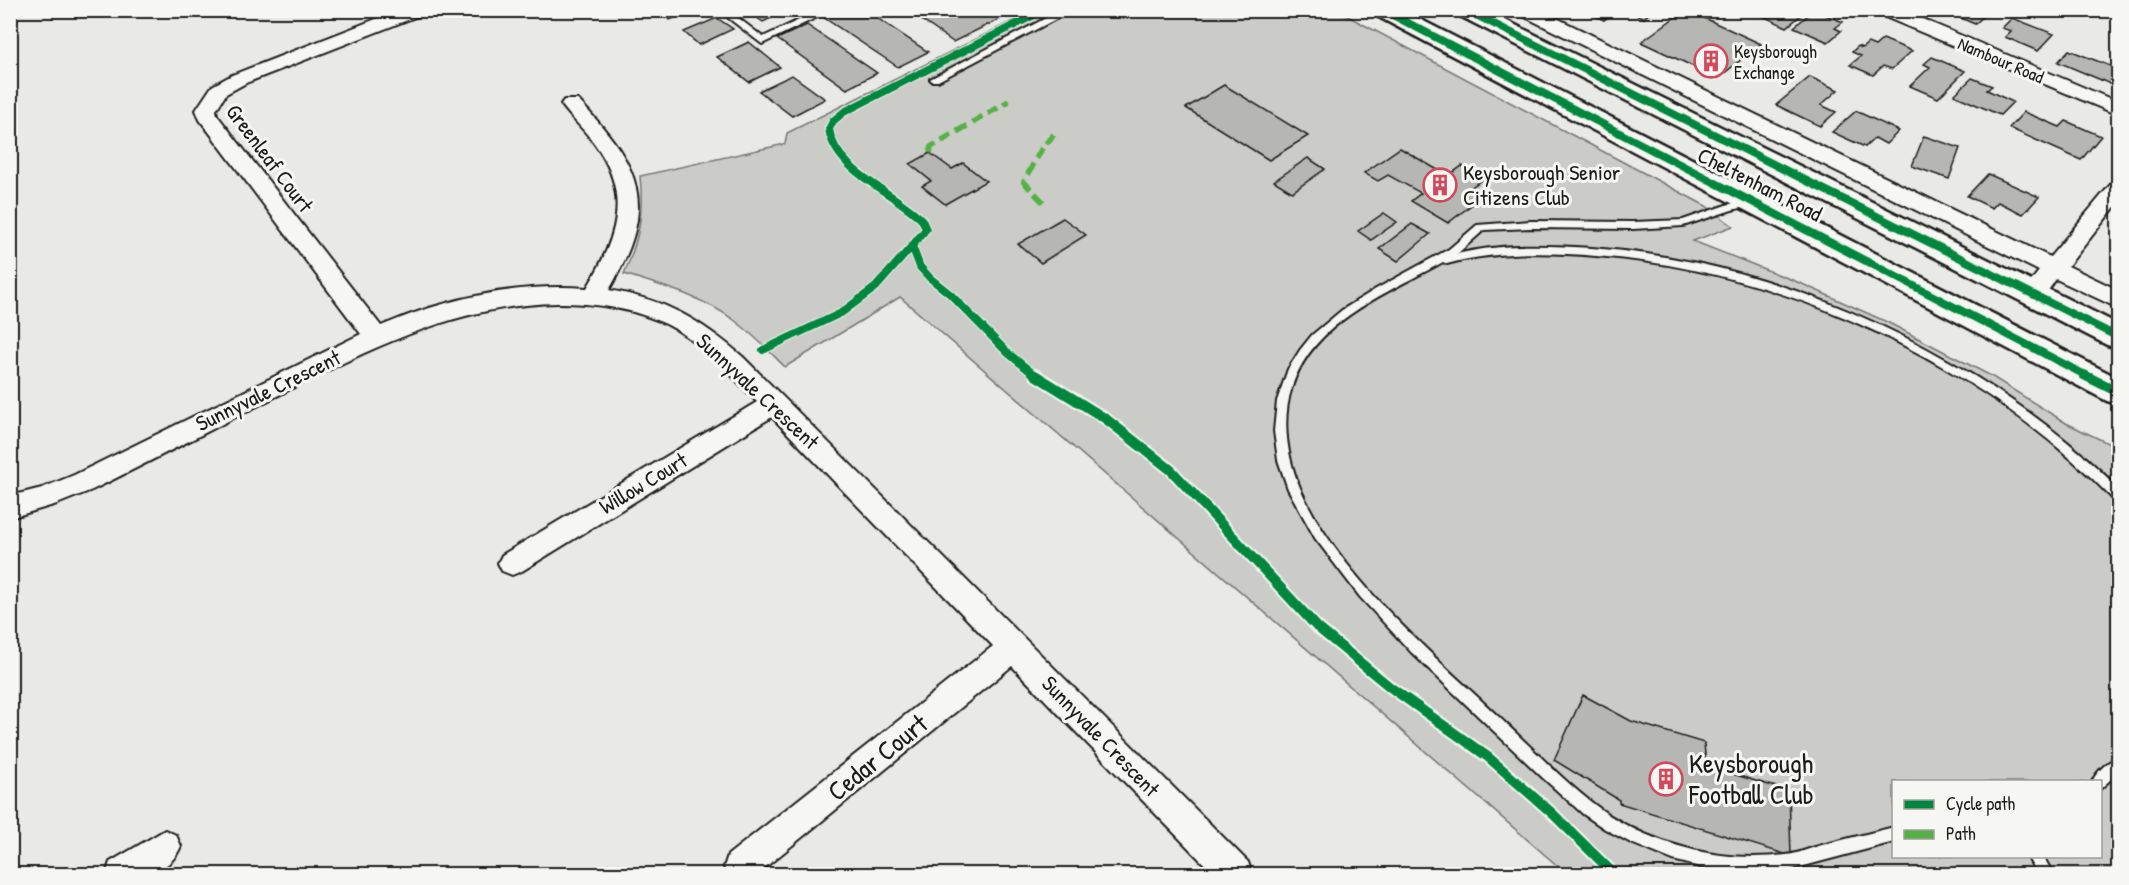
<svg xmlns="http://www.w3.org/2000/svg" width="2129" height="885" viewBox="0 0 2129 885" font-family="'Patrick Hand',sans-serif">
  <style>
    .green { fill: #cbcbc7; stroke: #747472; stroke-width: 1.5; fill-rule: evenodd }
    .building { fill: #b6b6b3; stroke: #1c1c1c; stroke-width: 1.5 }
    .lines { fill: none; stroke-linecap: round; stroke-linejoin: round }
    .lane-casing { stroke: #1c1c1c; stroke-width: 4 }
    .street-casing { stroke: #1c1c1c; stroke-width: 4 }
    .primary-casing { stroke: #1c1c1c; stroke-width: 5 }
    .lane { fill: #f6f6f2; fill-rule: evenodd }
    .street { fill: #f6f6f2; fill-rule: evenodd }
    .primary { fill: #f6f6f2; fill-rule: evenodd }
    .quiet { stroke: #55b145; stroke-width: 6; stroke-dasharray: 12 6; stroke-linecap: butt }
    .cycleway-far1-casing { stroke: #f6f6f2; stroke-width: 10 }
    .cycleway-casing { stroke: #f6f6f2; stroke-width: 14 }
    .cycleway-far1 { stroke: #00873e; stroke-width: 8 }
    .cycleway { stroke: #00873e; stroke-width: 10 }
    .labels { text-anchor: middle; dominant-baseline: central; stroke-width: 6; stroke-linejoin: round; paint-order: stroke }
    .far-poi-label { font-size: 18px; fill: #1c1c1c; stroke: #f6f6f2; text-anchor: start }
    .far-street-label { font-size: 18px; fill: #1c1c1c; stroke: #f6f6f2 }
    .street-label { font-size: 22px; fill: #1c1c1c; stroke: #f6f6f2 }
    .poi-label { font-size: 22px; fill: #1c1c1c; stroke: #f6f6f2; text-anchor: start }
    .near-street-label { font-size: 27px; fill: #1c1c1c; stroke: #f6f6f2 }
    .near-poi-label { font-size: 27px; fill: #1c1c1c; stroke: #f6f6f2; text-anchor: start }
  </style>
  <rect width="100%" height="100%" fill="#e9e9e5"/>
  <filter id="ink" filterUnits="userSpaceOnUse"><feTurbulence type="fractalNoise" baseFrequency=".0167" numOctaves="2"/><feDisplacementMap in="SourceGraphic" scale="12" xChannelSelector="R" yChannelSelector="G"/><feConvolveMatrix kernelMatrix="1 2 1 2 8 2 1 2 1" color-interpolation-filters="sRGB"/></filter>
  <g filter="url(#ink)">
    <path class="green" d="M1032,11H1338L1706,206L1733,226L1693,241L1800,283L1887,322L1991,376L2066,423L2118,448V874H1567L900,297L785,367C769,351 753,334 734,320C701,296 662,286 624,274C639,239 644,215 640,176L785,144L787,133ZM1894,782H2100V856H1894Z"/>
    <path class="building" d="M658,10H693L670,20Z
      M746,10H788L763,22Z
      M837,10H865L928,52L898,67L823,17Z
      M907,10H1018L953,42Z
      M1584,10H1617L1604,20Z
      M1628,10H1653L1644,18Z
      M1685,10H1687L1761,44L1718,78L1641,42Z
      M1749,10H1807L1787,27Z
      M1814,10L1843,22L1835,28L1841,31L1828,42L1794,27Z
      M1942,10H1984L1988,12L1975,24Z
      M717,18L733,29L699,45L684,32Z
      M2012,18L2054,34L2038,51L2005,37L2011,31L2002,28Z
      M807,25L877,73L847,89L777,39Z
      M1883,39L1912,51L1892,69L1883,66L1873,75L1850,65L1861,56L1852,52L1858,46L1862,48L1868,43L1875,46Z
      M749,42L780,67L749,82L717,57Z
      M2069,50L2118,69V87L2058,62Z
      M1932,57L1965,71L1938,98L1910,86L1930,67L1924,64Z
      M792,75L825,99L792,116L759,91Z
      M1810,77L1838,90L1821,105L1836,112L1820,126L1776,105Z
      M1972,78L1992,86L1987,90L2013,102L2000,115L1954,95Z
      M1224,85L1308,136L1269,160L1186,108Z
      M1856,111L1899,131L1886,144L1875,138L1865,147L1832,132Z
      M2024,112L2060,127L2066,121L2101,136L2081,160L2009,128Z
      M1924,136L1960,148L1949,179L1912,166Z
      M1400,148L1448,176L1462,166L1484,178L1469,189L1483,196L1448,223L1411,201L1421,193L1388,175L1378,181L1364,173Z
      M930,153L952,169L963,163L986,181L945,204L922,186L931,181L910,164Z
      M1308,158L1325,169L1292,192L1274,181Z
      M1988,174L2039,197L2023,214L1998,202L1992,208L1967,196Z
      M1384,213L1397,222L1371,240L1358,231Z
      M1063,218L1086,235L1041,263L1018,244Z
      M1412,224L1430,234L1398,261L1379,249Z
      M1583,695L1631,721L1704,743L1706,766L1789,791L1791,856L1619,803V800L1554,760Z"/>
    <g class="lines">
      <defs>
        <path id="lane" d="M718,10H728L763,37L820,10H832L762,44Z
          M1061,10H1073L938,81H932L930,79Z
          M1753,199L1758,202L1757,204L1732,210L1683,226L1633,229L1531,228L1484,230L1457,254C1500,243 1548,245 1592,248C1730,258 1858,305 1976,377C2027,409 2076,445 2118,488V501L2114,500C1982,363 1785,270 1596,256C1546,252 1495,251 1447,264L1443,262C1388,293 1313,321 1292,387C1281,420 1287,459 1301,490C1339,577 1434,655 1502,720C1537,752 1569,788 1609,815C1632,830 1659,841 1686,848C1718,857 1753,859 1786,855C1798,854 1810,848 1822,845C1846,839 1870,833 1894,827V842L1789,870L1743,872L1700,867L1673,860L1631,843L1605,829L1583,814L1543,778L1411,652L1360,597L1315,538L1288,489L1278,460L1274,431L1277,401L1288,369L1300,350L1312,335L1342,310L1376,289L1449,249L1477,225L1531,221L1633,222L1683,220L1726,205Z
          M2118,757V773L2100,789V782H2092C2096,772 2108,761 2118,757Z
          M2027,856H2043L2053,874H2037Z"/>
        <path id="street" d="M399,10H426L423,14L246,83L226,94L216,110L217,115L381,326C445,298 517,283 587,288C617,238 632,194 594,143C584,129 571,118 561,104L564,100H578C643,168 658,205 609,290C666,300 699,319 743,357L1248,862L1252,874H1214L1012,666L757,874H727L724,867L728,855L993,646L772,417L522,571L512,575L502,571L498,563L502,555L757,402C730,374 703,343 668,325C633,308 595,303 557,303C454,305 365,351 275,397C214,428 154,460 92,490L57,504L10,518V496L42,488L74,475L361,334L200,120L196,110L212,86L232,75Z
          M1516,10H1540L2050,257L2111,184L2118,182V203L2068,266L2118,290V308L2056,279C2047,292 2041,305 2024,300L2021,294L2039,271L1519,14Z
          M1875,10H1901L2118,102V115L1878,14Z
          M165,830L176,835L181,846C167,879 136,874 106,874L110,862Z"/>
        <path id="primary" d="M1372,10H1402L2118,378V404L2107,401L1375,15Z
          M1455,10H1485L2118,324V348L2107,345L1458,15Z"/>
      </defs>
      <use href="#lane" class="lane-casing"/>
      <use href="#street" class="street-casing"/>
      <use href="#primary" class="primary-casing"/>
      <use href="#lane" class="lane"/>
      <use href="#street" class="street"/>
      <use href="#primary" class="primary"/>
      <path class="quiet" d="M930,153L931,147L1009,101
        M1043,202L1024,182L1042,148L1055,133"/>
      <defs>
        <path id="cycleway-far1" d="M1383,10L2087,376
          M1466,10L2118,337
          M763,350L841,313L876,287L912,246
          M1036,376L1008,353L950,294L930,278L920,267L912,246L926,229L922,220C895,192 835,172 829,129L833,121L844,112L1044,10"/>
        <path id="cycleway" d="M1035,375L1106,419L1171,470L1317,627L1390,687L1488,757L1552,813L1614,874
          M2084,375L2118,392"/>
      </defs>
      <use href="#cycleway-far1" class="cycleway-far1-casing"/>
      <use href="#cycleway" class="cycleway-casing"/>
      <use href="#cycleway-far1" class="cycleway-far1"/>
      <use href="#cycleway" class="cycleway"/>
    </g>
  </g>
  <defs>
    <symbol id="building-ring" viewBox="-11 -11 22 22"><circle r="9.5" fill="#f6f6f2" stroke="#d1495b" stroke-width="1.5"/><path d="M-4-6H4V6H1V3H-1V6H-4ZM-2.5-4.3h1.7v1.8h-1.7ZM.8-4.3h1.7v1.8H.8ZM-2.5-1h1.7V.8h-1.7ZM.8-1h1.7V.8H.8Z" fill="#d1495b"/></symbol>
  </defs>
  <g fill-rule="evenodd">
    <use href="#building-ring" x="1692" y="42" width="38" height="38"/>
    <use href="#building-ring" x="1421" y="166" width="38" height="38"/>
    <use href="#building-ring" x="1647" y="760" width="38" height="38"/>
  </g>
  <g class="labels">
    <g class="far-poi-label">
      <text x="1734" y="51">Keysborough<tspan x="1734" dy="21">Exchange</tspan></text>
    </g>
    <g class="far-street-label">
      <text transform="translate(2001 60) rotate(23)">Nambour Road</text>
    </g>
    <g class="street-label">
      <text transform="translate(270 158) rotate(53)">Greenleaf Court</text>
      <text transform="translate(1760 184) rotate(27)">Cheltenham Road</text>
      <text transform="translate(268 390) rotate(-26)">Sunnyvale Crescent</text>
      <text transform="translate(758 391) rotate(43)">Sunnyvale Crescent</text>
      <text transform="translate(643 483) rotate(-31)">Willow Court</text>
      <text transform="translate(1101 736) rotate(46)">Sunnyvale Crescent</text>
    </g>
    <g class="poi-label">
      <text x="1463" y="172">Keysborough Senior<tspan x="1463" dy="25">Citizens Club</tspan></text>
    </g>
    <g class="near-street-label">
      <text transform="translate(877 757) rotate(-39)">Cedar Court</text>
    </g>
    <g class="near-poi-label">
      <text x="1689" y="763">Keysborough<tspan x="1689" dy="31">Football Club</tspan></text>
    </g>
  </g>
  <rect width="2129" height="885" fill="none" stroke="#f6f6f2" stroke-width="36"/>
  <rect x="18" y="18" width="2093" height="849" fill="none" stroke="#1c1c1c" stroke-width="2" filter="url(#ink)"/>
  <rect x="1892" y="780" width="210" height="78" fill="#f6f6f2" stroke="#9f9f9c" stroke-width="1.5"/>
  <rect x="1904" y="800" width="30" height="9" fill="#00873e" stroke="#9f9f9c" stroke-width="1.5"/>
  <text x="1946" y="810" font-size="18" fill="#1c1c1c">Cycle path</text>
  <rect x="1904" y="830" width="30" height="9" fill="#55b145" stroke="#9f9f9c" stroke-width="1.5"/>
  <text x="1946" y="840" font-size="18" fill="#1c1c1c">Path</text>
</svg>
